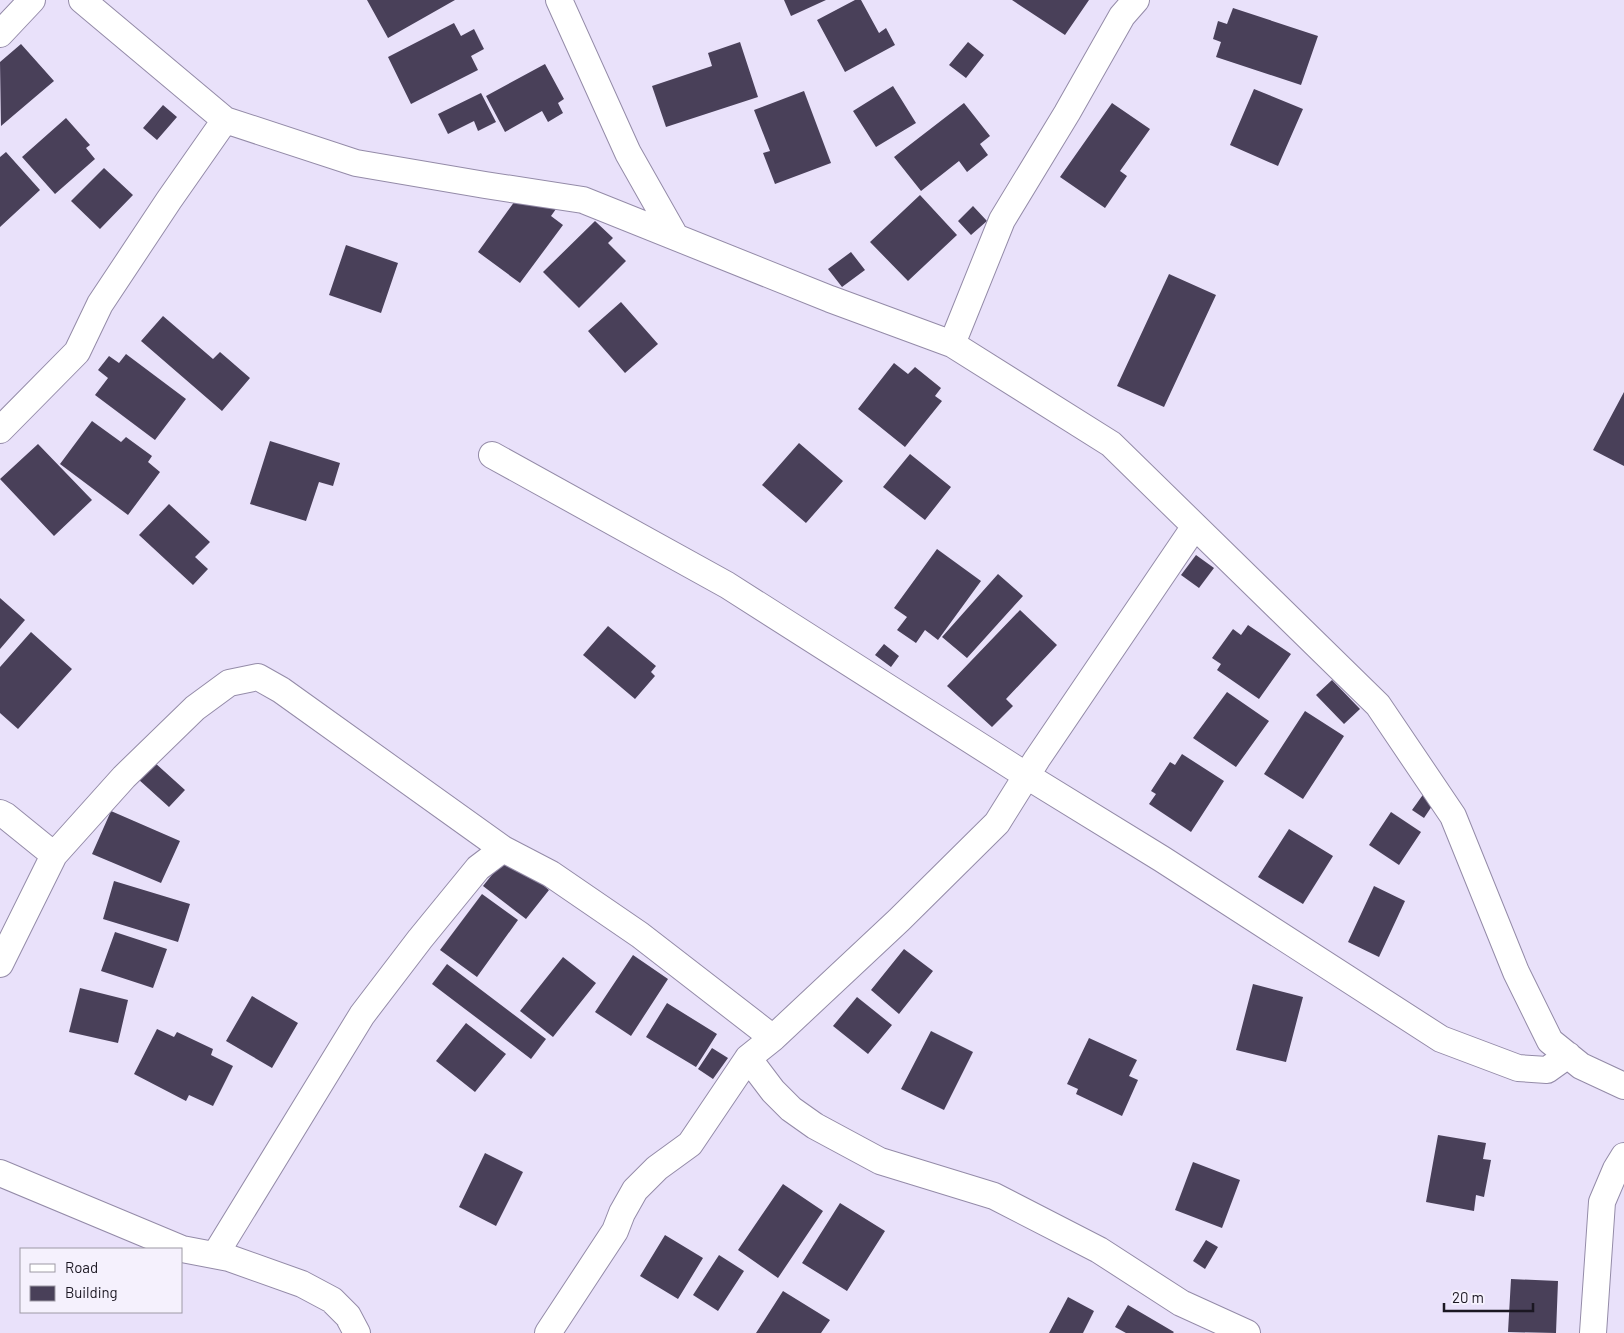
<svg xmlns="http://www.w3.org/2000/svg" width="1624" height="1333" viewBox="0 0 1624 1333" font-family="Barlow,sans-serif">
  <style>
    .building { fill: #494059 }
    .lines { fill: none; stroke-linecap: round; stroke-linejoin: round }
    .street-casing { stroke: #948ba8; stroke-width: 28 }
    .street { stroke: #fff; stroke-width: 26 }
  </style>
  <rect width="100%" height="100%" fill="#e9e1fa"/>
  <path class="building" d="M367,0H455L388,38Z
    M784,0H826L791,16Z
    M855,0H861L879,33L886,28L895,45L845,72L817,20Z
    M1012,0H1089L1065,35Z
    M1233,8L1318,36L1301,85L1216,57L1221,42L1213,39L1218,21L1227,24Z
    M454,23L461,36L474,29L484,49L471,56L478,70L411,104L388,57Z
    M740,42L758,97L666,127L652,86L712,66L708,53Z
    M968,42L984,55L966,78L949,65Z
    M21,44L54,81L1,126L0,62Z
    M545,64L564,99L558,103L563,113L548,122L542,111L505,132L486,96Z
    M893,86L916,123L876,147L853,111Z
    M1254,89L1303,109L1278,166L1230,145Z
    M804,91L831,163L775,184L763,153L770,151L754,110Z
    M481,93L496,122L478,131L474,121L448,134L438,114Z
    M964,103L990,136L980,144L988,155L967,172L959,161L921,191L894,157Z
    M1112,103L1150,129L1120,171L1127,176L1105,208L1060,177Z
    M163,105L177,117L157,140L143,128Z
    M66,118L90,145L86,148L95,159L55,194L22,157Z
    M6,152L40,190L0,227V157Z
    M104,168L133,195L100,229L71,201Z
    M520,194L556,209L551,216L563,225L520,283L478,252Z
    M920,195L957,235L908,281L870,242Z
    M973,206L987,221L971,235L958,221Z
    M595,221L613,238L608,243L626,261L579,308L543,272Z
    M346,245L398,263L381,313L329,295Z
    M851,252L865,270L842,287L828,269Z
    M1169,274L1216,295L1164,407L1117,386Z
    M621,302L658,344L625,373L588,331Z
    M163,316L213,359L220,352L250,378L222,411L141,341Z
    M126,354L186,399L155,440L95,395L108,378L98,370L109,356L119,363Z
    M894,363L908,374L915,367L941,388L935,396L942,401L905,447L858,409Z
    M1624,392V466L1593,450Z
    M92,421L121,442L126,437L152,456L148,462L160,472L128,515L60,464Z
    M270,441L340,463L333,486L319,482L306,521L250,504Z
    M799,443L843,481L806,523L762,485Z
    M38,444L92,500L54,536L0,479Z
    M910,454L951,487L925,520L883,487Z
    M169,504L210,542L195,557L208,569L193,585L139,535Z
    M937,549L981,581L938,640L925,630L916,643L897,630L907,617L894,608Z
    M1196,555L1214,568L1199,588L1181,575Z
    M998,574L1023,596L967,658L942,637Z
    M0,598L25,620L0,649Z
    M1020,610L1057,645L1006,699L1013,706L992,727L947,686Z
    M1248,625L1291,654L1259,699L1217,670L1221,664L1212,658L1233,629L1241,635Z
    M608,626L656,666L651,672L655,676L635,699L583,655Z
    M31,632L72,669L18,729L0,713V667Z
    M884,644L899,656L891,667L875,655Z
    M1332,680L1360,709L1344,724L1316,695Z
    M1227,692L1269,721L1236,767L1193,738Z
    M1305,711L1344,736L1303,799L1264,774Z
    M1182,754L1224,781L1191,832L1149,804L1156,794L1151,791L1170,762L1175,765Z
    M154,762L185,790L169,807L138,779Z
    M1427,789L1438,797L1424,818L1412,810Z
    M111,811L180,841L161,883L92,854Z
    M1391,812L1421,832L1399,865L1369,845Z
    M1289,829L1333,856L1303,904L1258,877Z
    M507,856L549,890L526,919L483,886Z
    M114,881L190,904L178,942L103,919Z
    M1374,886L1405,901L1379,957L1348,942Z
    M482,894L518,920L477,977L440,950Z
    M115,932L167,949L153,988L101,971Z
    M904,949L933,971L899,1014L871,990Z
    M633,955L668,979L631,1036L595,1012Z
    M563,957L596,983L553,1037L520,1011Z
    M447,964L546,1039L531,1059L432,984Z
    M1253,984L1303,997L1286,1062L1236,1050Z
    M80,988L128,1000L118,1043L69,1032Z
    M252,996L298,1023L272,1068L226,1041Z
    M857,997L892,1025L868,1054L833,1026Z
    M667,1003L717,1034L696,1067L646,1037Z
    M466,1023L506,1054L475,1092L436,1061Z
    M157,1029L174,1037L177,1032L213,1049L211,1055L233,1066L213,1106L189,1095L186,1101L134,1074Z
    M931,1031L973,1052L944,1110L901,1089Z
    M1089,1038L1137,1060L1129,1076L1138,1080L1122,1116L1076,1094L1078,1089L1067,1084Z
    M712,1048L728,1058L713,1079L698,1069Z
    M1438,1135L1486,1143L1483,1159L1491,1160L1484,1197L1476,1195L1474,1211L1426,1202Z
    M485,1153L523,1172L496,1226L459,1207Z
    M1193,1162L1240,1180L1222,1228L1175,1210Z
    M783,1184L823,1211L778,1278L738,1250Z
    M840,1203L885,1231L847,1291L802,1263Z
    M665,1235L703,1258L678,1299L640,1276Z
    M1206,1240L1218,1247L1205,1269L1193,1261Z
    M719,1255L744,1271L718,1311L693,1295Z
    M1511,1279L1558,1281L1556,1333L1508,1332Z
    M783,1291L830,1320L821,1333H756Z
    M1068,1297L1094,1311L1083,1333H1049Z
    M1128,1305L1174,1332L1173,1333H1126L1115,1327Z"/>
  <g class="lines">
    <defs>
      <path id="street" d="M82,0L225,120L356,163L485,185L583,200L830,299L952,344L1111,444L1378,705L1453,816L1516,972L1550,1041L1581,1066L1624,1086
        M559,0L628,153L675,236
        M0,34L32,0
        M952,344L1002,220L1067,113L1122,16L1136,0
        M0,430L77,352L100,304L169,200L225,120
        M492,455L727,585L1027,776L1162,859L1441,1039L1518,1068L1547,1070L1568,1055
        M0,813L6,816L54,855L0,964
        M54,855L124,777L195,708L229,683L258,677L281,690L503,849
        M748,1058L773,1091L791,1109L815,1126L880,1161L994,1196L1099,1250L1181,1303L1247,1333
        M0,1173L182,1249L229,1258L302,1284L332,1300L348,1316L357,1333
        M215,1255L362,1015L420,939L478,868L503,849L551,874L640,935L773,1038
        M548,1333L615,1231L622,1213L635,1190L657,1168L690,1144L748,1058L773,1038L899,920L997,823L1037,759L1195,526
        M1593,1333L1602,1202L1616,1169L1624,1156"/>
    </defs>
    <use href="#street" class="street-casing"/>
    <use href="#street" class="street"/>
  </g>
  <rect x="20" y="1248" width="162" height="65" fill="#f5f1fd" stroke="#9e9aa5"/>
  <rect x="30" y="1264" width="25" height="8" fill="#ffffff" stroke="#9e9aa5"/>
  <text x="65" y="1273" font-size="15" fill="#1b1722">Road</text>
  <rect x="30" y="1286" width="25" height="15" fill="#494059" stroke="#9e9aa5"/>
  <text x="65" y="1298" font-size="15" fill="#1b1722">Building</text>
  <path d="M1444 1303v8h89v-8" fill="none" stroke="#1b1722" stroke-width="2.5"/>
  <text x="1452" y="1303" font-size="15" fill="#1b1722" stroke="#f5f1fd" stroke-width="4" paint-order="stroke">20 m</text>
</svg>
